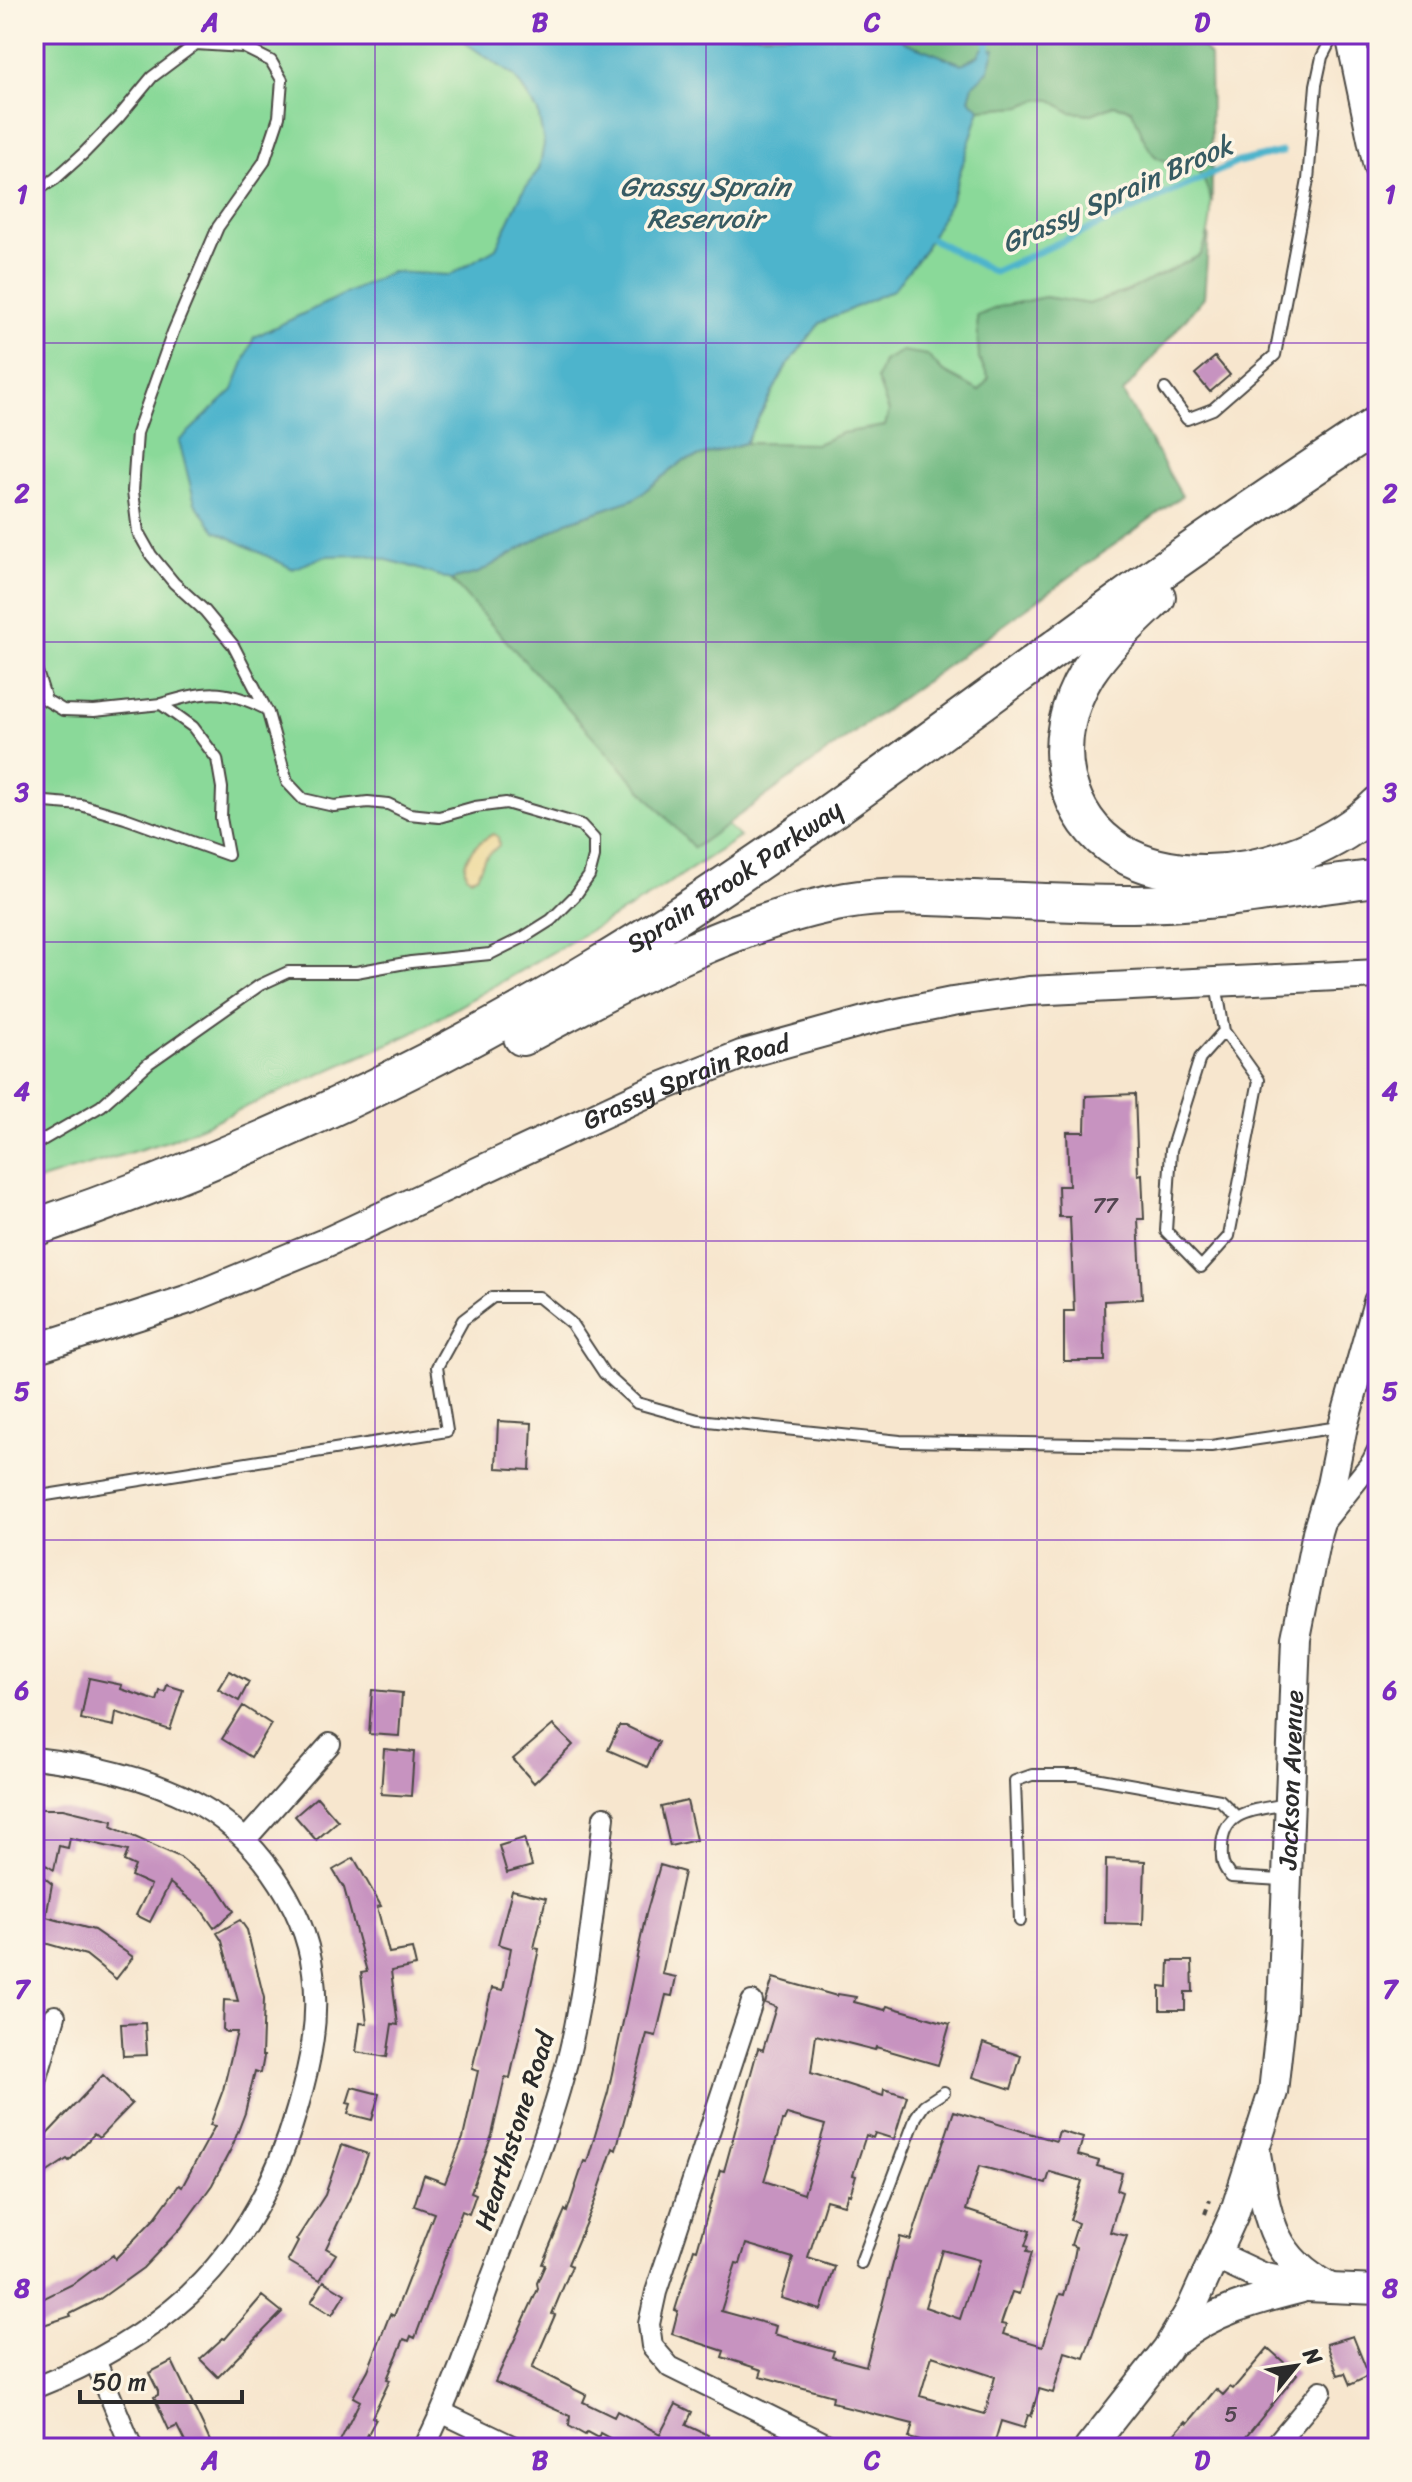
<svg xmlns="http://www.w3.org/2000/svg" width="1412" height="2482" viewBox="0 0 1412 2482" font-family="Sriracha,sans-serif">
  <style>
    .green { fill: #8ad999; stroke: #5a8262; stroke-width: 2 }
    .forest { fill: #6fb981; stroke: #4d7256; stroke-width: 2 }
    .sand { fill: #eeda9e; stroke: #8c8264; stroke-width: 2 }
    .water { fill: #4eb4cc; stroke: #3c707c; stroke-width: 2 }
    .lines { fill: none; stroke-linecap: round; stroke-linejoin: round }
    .stream { stroke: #4eb4cc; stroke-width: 7 }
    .building { fill: #c793c0; fill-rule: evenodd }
    .lane-casing { stroke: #4a4743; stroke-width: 14 }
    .street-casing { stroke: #4a4743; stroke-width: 24 }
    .secondary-casing { stroke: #4a4743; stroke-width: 32 }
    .highway-casing { stroke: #4a4743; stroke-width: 40 }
    .path { stroke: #4a4743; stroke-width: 4; stroke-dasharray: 6 6; stroke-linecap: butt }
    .lane { stroke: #fff; stroke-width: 10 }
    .street { stroke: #fff; stroke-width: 20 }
    .secondary { stroke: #fff; stroke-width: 28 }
    .highway { stroke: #fff; stroke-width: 36 }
    .grid { fill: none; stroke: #7b2cbf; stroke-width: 2; stroke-opacity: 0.55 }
    .labels { text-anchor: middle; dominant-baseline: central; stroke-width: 7; stroke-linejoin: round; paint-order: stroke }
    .number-label { font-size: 22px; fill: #524550 }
    .street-label { font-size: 26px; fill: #2b2b2b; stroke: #fcf5e5 }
    .water-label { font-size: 28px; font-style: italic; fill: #375b63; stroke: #fcf5e5 }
    .neatline { fill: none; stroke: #7b2cbf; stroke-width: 3 }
    .grid-label { font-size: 26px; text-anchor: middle; font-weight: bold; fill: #7b2cbf }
  </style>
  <rect width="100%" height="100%" fill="#fcf5e5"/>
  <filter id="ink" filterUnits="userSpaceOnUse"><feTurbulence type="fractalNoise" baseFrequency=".0125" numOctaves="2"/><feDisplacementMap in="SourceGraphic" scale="16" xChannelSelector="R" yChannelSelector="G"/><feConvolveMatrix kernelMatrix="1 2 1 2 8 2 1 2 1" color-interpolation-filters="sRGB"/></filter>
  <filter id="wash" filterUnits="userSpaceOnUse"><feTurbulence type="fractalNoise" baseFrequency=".006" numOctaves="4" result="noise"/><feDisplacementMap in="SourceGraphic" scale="32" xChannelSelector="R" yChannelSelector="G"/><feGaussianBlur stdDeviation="1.8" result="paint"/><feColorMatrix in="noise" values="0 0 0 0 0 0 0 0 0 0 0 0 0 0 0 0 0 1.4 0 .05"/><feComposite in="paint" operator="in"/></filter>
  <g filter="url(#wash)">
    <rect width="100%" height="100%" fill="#f7e6ce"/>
    <path class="green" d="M34,34H491L552,78L584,235L451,555L492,613L740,837L648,897L411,1034L171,1140L34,1182Z
      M1039,99L1052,100L1070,112L1092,114L1114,105L1131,109L1140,124L1142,137C1158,146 1178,155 1192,166C1220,187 1212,227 1201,255L1128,291L1089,304L1045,297L979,359L989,378L979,392L941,371L927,355L877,379L889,412L885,426L842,433L817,444L745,443L786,367L820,323L892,290L923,252L951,200L980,109L1022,106Z"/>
    <path class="forest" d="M898,34H1191L1210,56L1212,203C1207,187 1200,160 1178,161C1169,161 1161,162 1154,155C1142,142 1140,124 1131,109L1114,105L1092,114L1070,112L1052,100L1039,99L1022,106L980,109L969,99L972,85L988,71L978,56L962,64L904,42Z
      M1209,234L1204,297L1123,393L1182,496L694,848L451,580L478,573L567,522L634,499L683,461L745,443L817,444L842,433L885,426L889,411L877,379L883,361L902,351L927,355L942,371L979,391L989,378L979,359L977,316L1001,306L1045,297L1089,304L1128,291L1201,255Z"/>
    <path class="sand" d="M493,834L498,837L499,845L484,859L477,876L470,878L466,875C460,857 478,842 493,834Z"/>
    <path class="water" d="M460,34H898L904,42L962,64L978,56L983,48L995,49L988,71L973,85L969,99L980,109L951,200L923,252L893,290L820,323L786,367L745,443L683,461L634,499L567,522L478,573L451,580L406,565L368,555L325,556L293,569L216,531L195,503L179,441L233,390L254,337L391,272L450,275L496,248L523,191L539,169L544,144L538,112L514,76L467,44Z"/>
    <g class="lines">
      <path class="stream" d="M987,48L989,34
        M930,238L994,272L1238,162L1282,152"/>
    </g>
    <g id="blocks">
      <path class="building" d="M1215,357L1230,375L1210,392L1195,374Z
        M1135,1094L1138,1175L1142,1174L1144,1219H1138L1142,1299L1104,1301L1105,1361H1064V1311H1074L1070,1217H1059L1058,1186H1069L1067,1132H1085L1086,1096Z
        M498,1421L532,1423L530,1470L496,1468Z
        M229,1671L249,1682L239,1701L218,1689Z
        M89,1678L122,1685L121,1689L157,1701L160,1691L165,1692L167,1685L183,1690L170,1730L116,1712L114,1726L81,1719Z
        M372,1690L402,1693L399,1736L369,1734Z
        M243,1706L271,1724L251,1757L222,1739Z
        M553,1725L573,1745L534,1783L513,1759Z
        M619,1726H626L659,1742L647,1767L608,1750Z
        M384,1749L414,1752L411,1796L381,1794Z
        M317,1797L338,1821L316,1840L295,1816Z
        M687,1801L696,1840L670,1846L661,1807Z
        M34,1809H63L113,1821L112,1827L180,1857L220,1890L234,1911L214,1928L200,1908L170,1883L150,1922L136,1915L151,1885L131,1876L135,1866L124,1861L128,1851L70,1838L68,1848L59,1846L54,1870L46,1865L40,1874L52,1884L46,1917L94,1930L133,1957L116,1979L86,1955L34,1940Z
        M524,1838L532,1866L507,1873L499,1846Z
        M354,1858L381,1906L377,1907L389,1953L412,1949L416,1966L391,1971L398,2025L392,2024L387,2057L356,2052L360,2023L367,2024L361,1973L367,1972L344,1888L333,1870Z
        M1106,1859L1145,1861L1143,1924L1105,1923Z
        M660,1865L684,1872L662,1974L676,1977L672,1996L666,1995L656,2036L647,2034L616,2150L613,2148L595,2201L568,2264L572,2266L552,2314L555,2315L532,2368L586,2395L583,2402L614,2417L617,2411L660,2434L676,2404L692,2412L686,2425L708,2435L702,2448H628L600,2433L598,2438L587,2432L585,2435L569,2426L570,2416L495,2382L538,2289L537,2283L545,2265L542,2264L565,2210L567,2212L584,2161L587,2162L608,2092L646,1914Z
        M512,1890L546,1898L534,1948L539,1949L510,2078L505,2077L492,2135L471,2192L476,2194L469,2214L462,2211L415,2338L411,2336L409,2341L404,2339L387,2379L390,2380L372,2417L376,2419L367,2436L390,2448H354L340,2441L360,2401L353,2397L368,2370L390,2314L394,2316L434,2213L414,2206L424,2175L445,2183L463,2138L478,2071L472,2069L492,1988L503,1990L511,1948L498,1944Z
        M240,1920L247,1930L264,1998L262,2056H264L261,2073L255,2071L245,2113L232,2147L212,2185L181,2228L143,2268L100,2299L70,2314L71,2316L34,2328V2303L75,2283L113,2255L115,2259L155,2218L179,2185L182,2187L215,2126L210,2125L223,2090L237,2032H226L223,2029L224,2000L238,2001L222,1941L217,1933Z
        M1169,1961H1192L1193,1992H1185V2010H1160V1986L1168,1987Z
        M773,1978L837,1996L838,1994L856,1997L854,2002L885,2010L887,2006L950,2024L938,2065L876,2047L875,2050L816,2035L811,2073L883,2096L884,2089L907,2096L894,2139L875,2133L873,2138L866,2135L853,2175L856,2176L850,2195L848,2194L844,2205L826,2200L808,2258L835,2267L821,2310L781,2298L793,2258L746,2244L740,2264L736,2263L721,2311L776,2326L774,2334L834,2351L832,2357L866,2366L900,2237L911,2240L954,2111L1056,2141L1059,2131L1083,2138L1078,2155L1099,2161L1097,2166L1122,2173L1117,2190L1122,2192L1110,2232L1127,2236L1084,2358L1065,2352L1053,2393L1039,2389L1031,2416L1028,2415L1024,2428L1001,2421L993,2448H946L909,2438L913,2424L841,2406V2404L832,2402L833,2396L760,2376L762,2370L722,2357L724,2351L672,2334L678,2311L675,2310L694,2249L697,2250L720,2170L724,2171L758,2048L763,2050L776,2007L765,2003ZM787,2114L825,2125L804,2194L764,2181L782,2121H784ZM979,2166L1046,2184L1050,2172L1082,2181L1070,2220L1078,2223L1071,2245L1076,2247L1073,2263L1064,2295L1060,2294L1056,2305L1043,2346L1003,2334L1006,2325L1001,2324L1012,2292L1019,2294L1031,2253L1026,2252L1028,2247L1025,2246L1030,2231L966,2210ZM942,2250L979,2260L960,2319L925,2307ZM932,2356L995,2377L985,2414L920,2396Z
        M145,2023L147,2055L123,2056L121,2024Z
        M983,2043L1021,2056L1011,2089L973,2077Z
        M103,2075L132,2104L99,2138L94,2134L69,2161L67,2159L34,2181V2148Z
        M352,2087L379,2094L372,2120L348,2114L351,2104L347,2103Z
        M342,2145L368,2154L358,2181L326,2248L336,2254L320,2280L288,2261L298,2242L296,2240L325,2195Z
        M324,2281L345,2294L332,2315L311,2302Z
        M262,2296L282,2312L218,2377L200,2359L223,2338L225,2339Z
        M1353,2336L1369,2376L1350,2385L1345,2373L1338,2375L1327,2344Z
        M1268,2348L1297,2374L1237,2448H1162L1186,2421L1188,2423L1216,2389L1223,2395L1230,2387L1233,2389Z
        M172,2361L204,2428L213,2448H188L177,2426L169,2430L154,2397L158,2395V2391L149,2373Z"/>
    </g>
  </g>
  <g filter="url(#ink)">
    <use href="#blocks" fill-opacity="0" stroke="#4a4743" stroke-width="2"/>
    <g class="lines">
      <defs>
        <path id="lane" d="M34,192L55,179L84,153L119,117L152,77L196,44L243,47L271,61L282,80L279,117L264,162L218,227L173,332L137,433L133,491L138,532L151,555L174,583L205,611L233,645L268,713L287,782L303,799L334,806L368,802L388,804L409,814L439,817L475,807L506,803L581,825L594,839V857L589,876L575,896L551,920L524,937L490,954L411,962L356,972H288L260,985L149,1063L101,1106L34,1145
          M1165,389L1187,419L1213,409L1275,355L1308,180L1316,85L1322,57L1334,34
          M34,662L46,700L63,710L94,711L161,704
          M34,801L81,805L125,818L228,855L221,818L222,788L217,759L193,727L161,704C206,691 222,687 266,709
          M1216,984L1224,1031L1259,1080L1229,1236L1201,1267L1166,1231L1171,1150L1200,1058L1224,1031
          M34,1497L447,1431L437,1367L463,1320L493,1297H539L571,1323L604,1373L637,1403L698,1420L900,1441L1211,1446L1339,1427
          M1283,1880L1231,1877C1223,1867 1221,1862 1222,1848C1222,1809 1257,1810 1288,1804
          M1020,1921L1015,1781L1032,1775H1078L1220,1800L1237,1817
          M861,2263L916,2117L924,2105L944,2092"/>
        <path id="street" d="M1324,1522L1372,1462L1378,1450
          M34,1758C87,1764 143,1776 191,1800C253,1832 304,1902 313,1972C320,2018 310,2065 297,2109C277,2180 243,2244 189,2295C144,2336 90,2366 34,2388
          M246,1839L330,1744
          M752,2002L656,2292L649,2324L652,2346L670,2367L834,2448
          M34,2088L55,2016
          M95,2360L132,2448
          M443,2413L516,2448
          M424,2448C452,2394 471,2336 491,2279C521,2200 559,2109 575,2027C589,1957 596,1887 604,1817
          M1273,2448L1321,2391"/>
        <g id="secondary">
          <path d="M1350,34L1378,167"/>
          <path id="s1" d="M34,1349L189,1299L325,1243L651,1091L741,1055L879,1017L952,1002L1029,991L1378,974"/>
          <path d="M1256,2154C1267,2212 1269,2256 1327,2286"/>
          <path d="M1217,2256L1262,2277L1306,2287L1378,2290"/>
          <path d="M1177,2340C1213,2311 1255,2300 1299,2289"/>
          <path id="s2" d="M1089,2448L1167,2349L1191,2309L1234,2214L1273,2092L1282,2010L1296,1638L1317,1532L1331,1485L1343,1426L1378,1302"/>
        </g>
        <g id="highway">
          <path d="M1157,597C1132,621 1106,644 1087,673C1068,704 1059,742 1067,778C1102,917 1301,883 1378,805"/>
          <path d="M522,1037C618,986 739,919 846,901C888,894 930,897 973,899C1023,901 1074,904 1125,904C1209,905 1294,888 1378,878"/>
          <path id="s3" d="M34,1228C229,1161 416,1076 592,969C775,859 945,728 1117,603C1202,541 1290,482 1378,424"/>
        </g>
      </defs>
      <use href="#lane" class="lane-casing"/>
      <use href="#street" class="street-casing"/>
      <use href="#secondary" class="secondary-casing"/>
      <use href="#highway" class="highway-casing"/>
      <path class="path" d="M1205,2214L1210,2200"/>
      <use href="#lane" class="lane"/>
      <use href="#street" class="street"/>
      <use href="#secondary" class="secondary"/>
      <use href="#highway" class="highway"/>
    </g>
  </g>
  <path class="grid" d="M375,34V2448M706,34V2448M1037,34V2448M34,343H1378M34,642H1378M34,942H1378M34,1241H1378M34,1540H1378M34,1840H1378M34,2139H1378"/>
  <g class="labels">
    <g class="number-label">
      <text x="1105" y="1205">77</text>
      <text x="1231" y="2414">5</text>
    </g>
    <g class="street-label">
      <text stroke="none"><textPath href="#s3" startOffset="786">Sprain Brook Parkway</textPath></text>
      <text stroke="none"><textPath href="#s1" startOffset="706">Grassy Sprain Road</textPath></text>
      <text stroke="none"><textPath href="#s2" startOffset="718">Jackson Avenue</textPath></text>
      <text transform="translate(514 2131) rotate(-72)">Hearthstone Road</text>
    </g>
    <g class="water-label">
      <text x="705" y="186">Grassy Sprain<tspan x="705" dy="32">Reservoir</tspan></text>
      <text transform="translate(1117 194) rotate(-24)">Grassy Sprain Brook</text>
    </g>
  </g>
  <rect width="1412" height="2482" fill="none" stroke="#fcf5e5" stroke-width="88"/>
  <g transform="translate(1296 2366) rotate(60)" stroke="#fcf5e5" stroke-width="6" paint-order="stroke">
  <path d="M0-6L14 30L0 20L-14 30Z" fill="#2b2b2b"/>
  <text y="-12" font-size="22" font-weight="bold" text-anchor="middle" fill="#2b2b2b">N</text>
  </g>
  <path d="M80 2390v12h162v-12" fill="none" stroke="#2b2b2b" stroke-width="4"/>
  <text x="92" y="2390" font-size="24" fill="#2b2b2b" stroke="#fcf5e5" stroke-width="6" paint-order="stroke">50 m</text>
  <rect x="44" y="44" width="1324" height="2394" class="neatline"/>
  <g class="grid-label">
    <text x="210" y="31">A</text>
    <text x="540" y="31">B</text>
    <text x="872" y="31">C</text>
    <text x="1202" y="31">D</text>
    <text x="22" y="203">1</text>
    <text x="1390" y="203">1</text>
    <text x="22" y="502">2</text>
    <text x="1390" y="502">2</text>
    <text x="22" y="801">3</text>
    <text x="1390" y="801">3</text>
    <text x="22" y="1100">4</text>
    <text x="1390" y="1100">4</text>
    <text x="22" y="1400">5</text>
    <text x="1390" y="1400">5</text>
    <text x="22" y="1699">6</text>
    <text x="1390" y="1699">6</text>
    <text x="22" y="1998">7</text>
    <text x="1390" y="1998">7</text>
    <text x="22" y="2297">8</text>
    <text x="1390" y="2297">8</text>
    <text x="210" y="2469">A</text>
    <text x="540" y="2469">B</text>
    <text x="872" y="2469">C</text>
    <text x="1202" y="2469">D</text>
  </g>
</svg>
